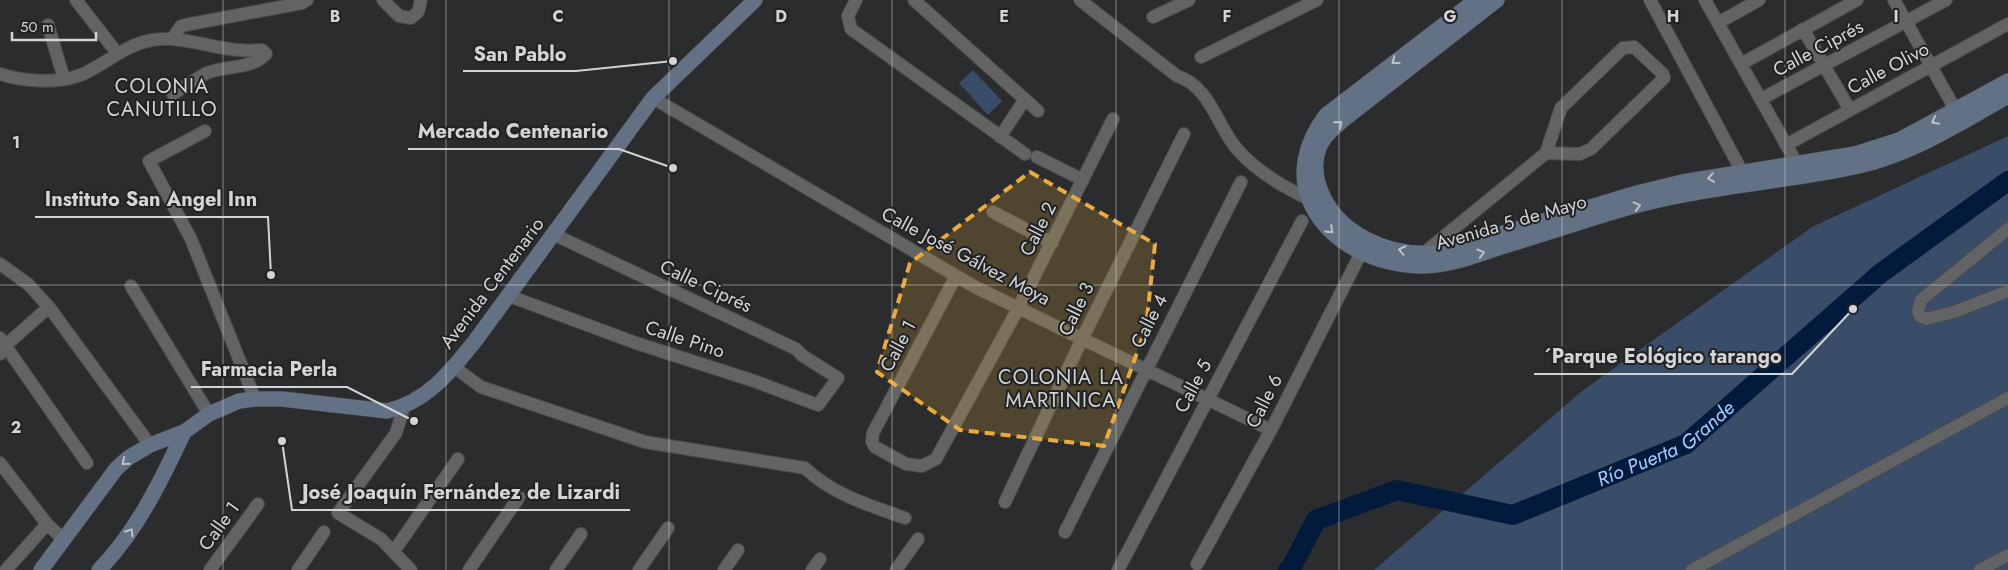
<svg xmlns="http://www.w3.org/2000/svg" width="2008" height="570" viewBox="0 0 2008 570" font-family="Jost,sans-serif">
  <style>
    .green { fill: #394d69 }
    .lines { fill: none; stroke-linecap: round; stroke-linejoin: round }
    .river { stroke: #021a3c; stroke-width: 20 }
    .street-casing { stroke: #494a4b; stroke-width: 14 }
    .secondary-casing { stroke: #494a4b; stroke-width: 16 }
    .street { stroke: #616365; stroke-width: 12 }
    .secondary { stroke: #637185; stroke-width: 15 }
    .oneway { stroke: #bdc0c5 }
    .marked { fill: #ebaa39; fill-opacity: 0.2; stroke: #ebaa39; stroke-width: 4; stroke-dasharray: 10 6; stroke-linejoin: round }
    .grid { fill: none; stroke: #d3d4d5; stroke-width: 1; stroke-opacity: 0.55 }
    .labels { text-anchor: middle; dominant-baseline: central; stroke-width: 4; stroke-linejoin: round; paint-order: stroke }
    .street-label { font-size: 19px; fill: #d3d4d5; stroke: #212224 }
    .neighbourhood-label { font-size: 20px; letter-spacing: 1px; fill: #d3d4d5; stroke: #212224 }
    .water-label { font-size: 20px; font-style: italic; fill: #a6cbfd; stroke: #212224 }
    .grid-label { font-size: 16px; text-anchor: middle; font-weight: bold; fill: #d3d4d5; stroke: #212224; stroke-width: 4; stroke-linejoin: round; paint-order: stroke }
    .leader { fill: none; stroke: #d3d4d5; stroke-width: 2 }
    .callout-dot { fill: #d3d4d5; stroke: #212224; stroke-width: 2 }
    .callout-label { font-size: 20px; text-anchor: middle; font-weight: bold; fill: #d3d4d5; stroke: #212224; stroke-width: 4; stroke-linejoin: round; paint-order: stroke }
  </style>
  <rect width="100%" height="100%" fill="#2a2c2e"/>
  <path class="green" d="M973,70L1002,101L988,115L959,83Z
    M2008,136V570H1374L1582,391L1812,227Z"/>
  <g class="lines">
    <path class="river" id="s1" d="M1288,570L1292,566L1316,520L1397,490L1513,515L1686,444L1881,273L2008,181"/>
    <defs>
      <path id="street" d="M76,0L117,53
        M383,0L399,16L411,18L418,12L421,0
        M856,0L848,16L851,29L1025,154
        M914,0L1038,111
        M1080,0L1177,76C1210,86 1217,126 1237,149C1256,171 1283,187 1309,199
        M1650,0L1746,179
        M1705,0L1797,164
        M1894,0L1960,118
        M1153,17L1189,0
        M1718,23L1759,0
        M48,25L64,79
        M1803,29L1850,110
        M172,39L181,26L185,25L302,3L307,0
        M1201,57L1317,0
        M1741,64L1857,0
        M0,74C24,82 60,84 83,74C107,63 125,45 152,40C181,35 210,48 239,50C247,51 255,50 262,50L266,54C251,70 226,65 207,73C195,79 184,87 173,94
        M653,98L975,287L1271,430
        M1761,99L1946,0
        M205,131L149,161L191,239L255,399
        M1000,137L1025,99
        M1786,145L2008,24
        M1037,157L1083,180
        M993,212L1052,243
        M2008,229L1921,300L1918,311L1920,316L1926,319L1954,312L2008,291
        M1424,253L1546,153L1561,108L1623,48L1634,47L1663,74L1664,78L1591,149L1580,154L1546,153
        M0,264L28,284L49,307L150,445
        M956,276L873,433L872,442L875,447L906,464L922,466L936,459L1019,307L1113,119
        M131,286L209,414
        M509,296L636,343L754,381L818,405L838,378L803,356L796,349L553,234
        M0,338L87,463
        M0,354L6,345L49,307
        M454,367L481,387L645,442L805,468C833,495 869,505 905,518
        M404,407L396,433L338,513L381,539L411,570
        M0,463L47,524L63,539
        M1005,502L1082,339L1184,134
        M1065,532L1241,182
        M394,551L458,459
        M1197,564L1271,430L1361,253
        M6,570L47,524
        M210,570L258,504
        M298,570L324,532
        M469,570L519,497
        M556,570L581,534
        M639,570L668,528
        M724,570L738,550
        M812,570L820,559
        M896,570L918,539
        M1118,570L1302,221
        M1692,570L2008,398
        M1980,570L2008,555"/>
      <path id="secondary" d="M1476,0L1326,115C1306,141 1296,175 1312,206C1332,245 1376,264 1418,266C1448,267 1476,255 1504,246C1549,233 1593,217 1638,205C1710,186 1786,182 1859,166C1912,154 1961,123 2008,96
        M1497,0L1343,120C1337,126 1329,131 1324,139C1315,151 1314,169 1318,183C1333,234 1391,259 1441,252L1637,193L1682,182L1855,154L1899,140L2008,81
        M41,570L116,469L128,458L150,445L184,432L209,414L239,401L255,399H282L387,411C427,402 451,371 475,341L653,98L755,0
        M99,570C137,531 161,481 184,432"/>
    </defs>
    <use href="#street" class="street-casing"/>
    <use href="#secondary" class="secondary-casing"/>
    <use href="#street" class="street"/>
    <use href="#secondary" class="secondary"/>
  </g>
  <defs><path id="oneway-chevron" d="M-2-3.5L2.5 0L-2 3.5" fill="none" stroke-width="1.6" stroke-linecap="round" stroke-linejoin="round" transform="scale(1.25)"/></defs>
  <g class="oneway">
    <use href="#oneway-chevron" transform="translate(1395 61) rotate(143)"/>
    <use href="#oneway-chevron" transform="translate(1935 121) rotate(152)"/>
    <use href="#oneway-chevron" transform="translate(1339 124) rotate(-41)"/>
    <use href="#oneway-chevron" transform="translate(1711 178) rotate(172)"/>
    <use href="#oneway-chevron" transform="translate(1637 206) rotate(-15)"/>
    <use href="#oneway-chevron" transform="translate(1330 230) rotate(44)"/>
    <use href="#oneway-chevron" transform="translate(1402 250) rotate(-168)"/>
    <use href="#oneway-chevron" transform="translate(1481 253) rotate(-17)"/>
    <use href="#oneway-chevron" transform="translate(125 462) rotate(141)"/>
    <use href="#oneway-chevron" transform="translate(130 532) rotate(-58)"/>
  </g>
  <path class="marked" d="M1030,172L1155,244L1146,327L1104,446L960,430L877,372L910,263Z"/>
  <path class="grid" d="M223,0V570M446,0V570M669,0V570M892,0V570M1116,0V570M1339,0V570M1562,0V570M1785,0V570M0,285H2008"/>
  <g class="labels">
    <g class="street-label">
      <text transform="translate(1818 48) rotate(-28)">Calle Ciprés</text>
      <text transform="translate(1888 68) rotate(-28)">Calle Olivo</text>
      <text transform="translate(1511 222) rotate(-16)">Avenida 5 de Mayo</text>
      <text transform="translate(1038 229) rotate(-63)">Calle 2</text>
      <text transform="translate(966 256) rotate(28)">Calle José Gálvez Moya</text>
      <text transform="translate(492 283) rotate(-53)">Avenida Centenario</text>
      <text transform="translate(706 286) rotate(25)">Calle Ciprés</text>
      <text transform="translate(1076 309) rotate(-64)">Calle 3</text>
      <text transform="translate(1149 321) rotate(-63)">Calle 4</text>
      <text transform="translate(685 339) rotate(18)">Calle Pino</text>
      <text transform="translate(898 346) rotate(-62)">Calle 1</text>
      <text transform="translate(1193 386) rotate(-62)">Calle 5</text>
      <text transform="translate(1264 401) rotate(-63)">Calle 6</text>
      <text transform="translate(219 526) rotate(-54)">Calle 1</text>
    </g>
    <g class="neighbourhood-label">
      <text x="162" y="86">COLONIA<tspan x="162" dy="23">CANUTILLO</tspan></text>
      <text x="1061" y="377">COLONIA LA<tspan x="1061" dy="23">MARTINICA</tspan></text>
    </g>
    <g class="water-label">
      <text stroke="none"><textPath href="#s1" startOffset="432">Río Puerta Grande</textPath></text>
    </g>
  </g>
  <g class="grid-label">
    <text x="335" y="22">B</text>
    <text x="558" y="22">C</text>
    <text x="781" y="22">D</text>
    <text x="1004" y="22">E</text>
    <text x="1227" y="22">F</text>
    <text x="1450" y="22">G</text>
    <text x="1673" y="22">H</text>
    <text x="1896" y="22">I</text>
    <text x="16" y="148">1</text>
    <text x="16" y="433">2</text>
  </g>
  <path class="leader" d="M673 61L576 71H463M673 168L619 149H408M271 275L268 217H35M1853 309L1792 374H1534M414 421L347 387H191M282 441L292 510H630"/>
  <g class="callout-dot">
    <circle cx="673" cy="61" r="5"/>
    <circle cx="673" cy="168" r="5"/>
    <circle cx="271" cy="275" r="5"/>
    <circle cx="1853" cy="309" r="5"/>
    <circle cx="414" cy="421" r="5"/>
    <circle cx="282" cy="441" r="5"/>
  </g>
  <g class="callout-label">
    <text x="520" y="61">San Pablo</text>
    <text x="513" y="138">Mercado Centenario</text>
    <text x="151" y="206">Instituto San Angel Inn</text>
    <text x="1663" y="363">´Parque Eológico tarango</text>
    <text x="269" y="376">Farmacia Perla</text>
    <text x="461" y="499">José Joaquín Fernández de Lizardi</text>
  </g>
  <path d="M12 32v8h84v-8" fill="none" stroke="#d3d4d5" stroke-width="2.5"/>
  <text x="20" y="32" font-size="15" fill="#d3d4d5" stroke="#212224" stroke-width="4" paint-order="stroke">50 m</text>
</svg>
